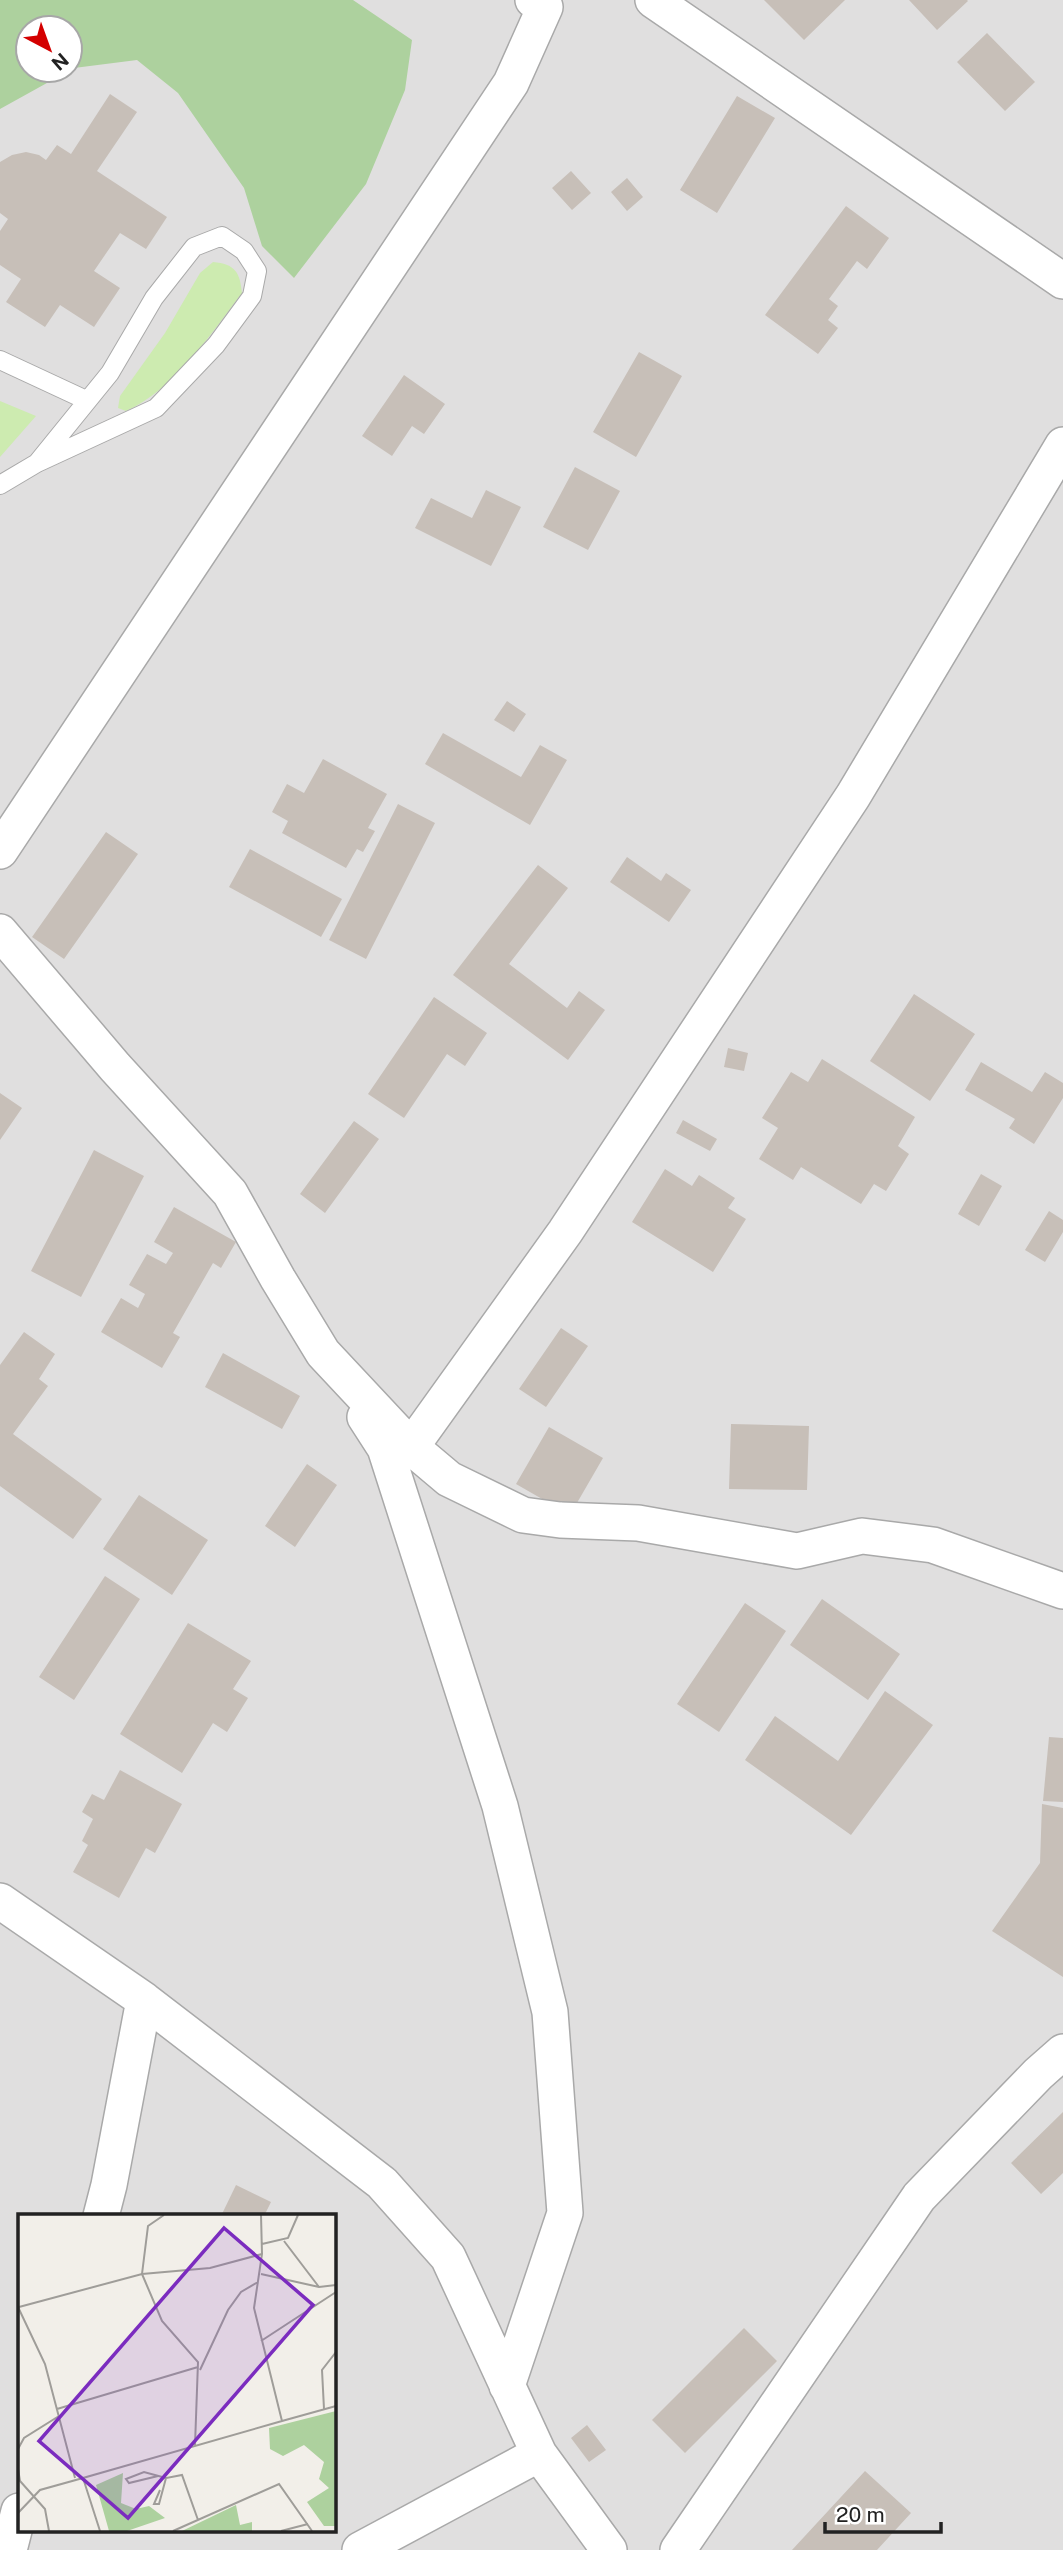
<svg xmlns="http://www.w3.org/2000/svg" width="1063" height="2550" viewBox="0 0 1063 2550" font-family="'Public Sans',sans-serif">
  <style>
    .residential { fill: #e0dfdf; fill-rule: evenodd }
    .grass { fill: #cdebb0 }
    .forest { fill: #add19e; fill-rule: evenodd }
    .building { fill: #c7bfb8 }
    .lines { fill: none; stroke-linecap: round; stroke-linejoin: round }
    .lane-casing { stroke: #a9a9a9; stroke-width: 20 }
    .street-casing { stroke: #a9a9a9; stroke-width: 38 }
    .lane { stroke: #fff; stroke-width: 18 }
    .street { stroke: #fff; stroke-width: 35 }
    .inset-road { fill: none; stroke: #9f9d99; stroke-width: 2 }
    .view { fill: #7b2cbf; fill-opacity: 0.15; stroke: #7b2cbf; stroke-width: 3.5 }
    .inset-edge { fill: none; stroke: #222; stroke-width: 3.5 }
  </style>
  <rect width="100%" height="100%" fill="#f2efe9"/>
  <path class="residential" d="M0,0H1063V2550H0ZM28,28H70V70H28ZM19,2216H334V2531H19Z"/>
  <path class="grass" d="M213,262C235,264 240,272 242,293C211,334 174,390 126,411L118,408L120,396L165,333L200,273Z
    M0,401L36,416L0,457Z"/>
  <path class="forest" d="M0,0H353L412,40L405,90L366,184L294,278L262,246L244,188L178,93L137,60L74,68L0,109ZM28,28H70V70H28Z"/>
  <path class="building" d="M764,0H845L804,40Z
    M909,0H967L968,1L937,30Z
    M987,33L1035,82L1005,111L957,62Z
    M110,94L137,112L97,171L167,217L146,249L120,233L94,271L120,288L94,327L60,305L45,327L6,302L21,279L0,265V231L8,219L0,213V162L12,155L26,152L39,155L46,160L57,145L71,154Z
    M737,96L775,118L717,213L680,190Z
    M571,171L591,193L572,210L552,188Z
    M627,178L643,197L627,211L611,192Z
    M846,206L889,238L867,269L857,261L829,299L838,306L828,320L838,328L818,354L765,315Z
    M639,352L682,376L636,457L593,432Z
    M404,375L445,404L424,434L412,426L392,456L362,436Z
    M575,467L620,491L588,550L543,527Z
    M486,490L521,507L491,566L415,528L431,498L472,518Z
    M507,701L526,714L514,732L494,720Z
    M443,733L521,777L540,745L567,760L530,825L425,764Z
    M323,759L387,794L368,828L375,831L363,852L357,849L346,868L282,833L288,821L272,812L287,784L304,793Z
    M398,804L435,823L366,959L329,940Z
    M106,832L138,854L64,959L32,937Z
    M250,849L342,899L321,937L229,887Z
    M627,857L661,881L666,873L691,890L669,922L610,882Z
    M538,865L568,888L509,964L567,1008L579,991L605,1010L568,1060L453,975Z
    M914,994L975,1034L930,1101L870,1061Z
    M434,997L487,1033L465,1066L447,1054L404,1118L368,1094Z
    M728,1048L748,1053L744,1071L724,1067Z
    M822,1059L915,1117L898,1146L909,1154L886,1191L874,1184L861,1204L801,1167L793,1180L759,1159L778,1128L762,1118L791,1072L808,1082Z
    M981,1062L1032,1092L1045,1072L1063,1083V1098L1034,1144L1009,1128L1015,1119L965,1090Z
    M0,1093L22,1108L0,1140Z
    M683,1120L717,1139L710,1151L676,1133Z
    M354,1121L379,1139L325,1213L300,1194Z
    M94,1150L144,1176L81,1297L31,1271Z
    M665,1169L692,1186L699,1175L735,1198L728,1208L746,1219L713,1272L632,1222Z
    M981,1174L1002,1186L979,1226L958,1214Z
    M174,1207L236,1242L221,1268L213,1263L173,1333L180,1337L162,1368L101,1332L121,1298L138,1308L145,1294L129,1285L147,1254L166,1264L173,1253L154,1242Z
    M1049,1211L1063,1220V1232L1045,1262L1025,1250Z
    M561,1328L588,1346L546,1407L519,1389Z
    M24,1332L55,1354L39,1379L48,1386L13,1434L102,1499L73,1539L0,1486V1365Z
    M223,1353L300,1396L282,1429L205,1387Z
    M731,1424L809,1426L807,1490L729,1489Z
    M549,1427L603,1458L570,1515L516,1484Z
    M307,1464L337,1485L295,1547L265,1526Z
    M139,1495L208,1540L172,1595L103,1549Z
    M105,1576L140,1599L74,1700L39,1677Z
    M822,1599L900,1654L868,1700L790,1645Z
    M745,1603L786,1631L719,1732L677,1704Z
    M188,1623L251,1661L233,1689L248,1698L227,1732L213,1723L182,1773L120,1734Z
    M885,1691L933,1725L851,1835L745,1760L775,1716L838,1761Z
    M1049,1737L1063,1738V1802L1043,1801Z
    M120,1770L182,1804L155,1853L146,1848L119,1898L73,1872L88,1845L82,1841L93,1819L82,1812L92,1794L104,1800Z
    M1042,1804L1063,1808V1977L992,1931L1040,1863Z
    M1063,2112V2173L1041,2194L1011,2163Z
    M236,2185L271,2202L264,2216H221Z
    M744,2328L777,2361L685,2453L652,2420Z
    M587,2425L606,2450L589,2462L571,2438Z
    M865,2471L911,2513L877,2550H792Z"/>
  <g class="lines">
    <defs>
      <path id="lane" d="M0,360L86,400
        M0,485L37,463L156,408L216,345L252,296L257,271L244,251L222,236L194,247L154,298L110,373L37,463"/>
      <path id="street" d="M653,0L1063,281
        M0,851L511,83L545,7L533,0
        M0,932L115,1067L230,1193L278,1279L323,1353L411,1447L449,1479L523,1515L560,1520L638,1523L797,1551L862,1536L933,1545L1063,1591
        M365,1417L385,1448L500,1806L550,2012L565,2213L507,2386
        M411,1447L565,1232L853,796L1063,445
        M0,1901L144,2000L382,2183L448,2257L539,2454L609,2550
        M101,2216L109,2185L144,2000
        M9,2550L19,2511
        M360,2550L539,2454
        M678,2550L919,2197L1038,2074L1063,2052"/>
    </defs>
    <use href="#lane" class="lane-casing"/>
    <use href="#street" class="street-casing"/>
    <use href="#lane" class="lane"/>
    <use href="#street" class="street"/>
  </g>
  <g transform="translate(18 2214)">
    <rect width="318" height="318" fill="#f2efe9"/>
    <path d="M318,197V312H306L289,288L311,274L301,265L306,248L286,231L265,242L252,235L251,214ZM105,259L103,289L118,295L131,292L147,304L109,317H91L78,271ZM218,291L222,311L234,308V317H164Z" fill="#add19e"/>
    <path class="inset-road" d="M146,1L130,12L124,60L144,107L180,148L177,231M266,27L301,73M244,30L270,24L280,1M243,60L301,73L318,71M0,93L27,150L57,264M1,93L124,60L192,54L244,40M243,127L318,78M182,156L210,96L223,78L240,68M39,195L180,153M306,195L304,156L318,138M264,207L318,192M0,235L6,224L41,202M0,255L2,267L27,295L31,317M140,262L111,269L108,265L126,258L148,264M142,276L136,290H141L148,264L164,261L180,306M0,299L22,276L65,264M82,317L65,264L264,207L236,94L244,40L243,1M155,317L261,270L294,317M263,317L290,310"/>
    <path class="view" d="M206,14L295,91L110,304L21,227Z"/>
    <rect width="318" height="318" class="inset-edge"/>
  </g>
  <g transform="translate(49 49) rotate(139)"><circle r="33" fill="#ffffff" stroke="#a7a7a7" stroke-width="2"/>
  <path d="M0-5L12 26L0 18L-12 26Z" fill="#d40000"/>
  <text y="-10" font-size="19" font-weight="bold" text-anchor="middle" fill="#222222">N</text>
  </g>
  <path d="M825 2522v10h116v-10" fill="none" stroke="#222222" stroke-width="3.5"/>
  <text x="836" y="2522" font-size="21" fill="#222222" stroke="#ffffff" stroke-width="5" paint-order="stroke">20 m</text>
</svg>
